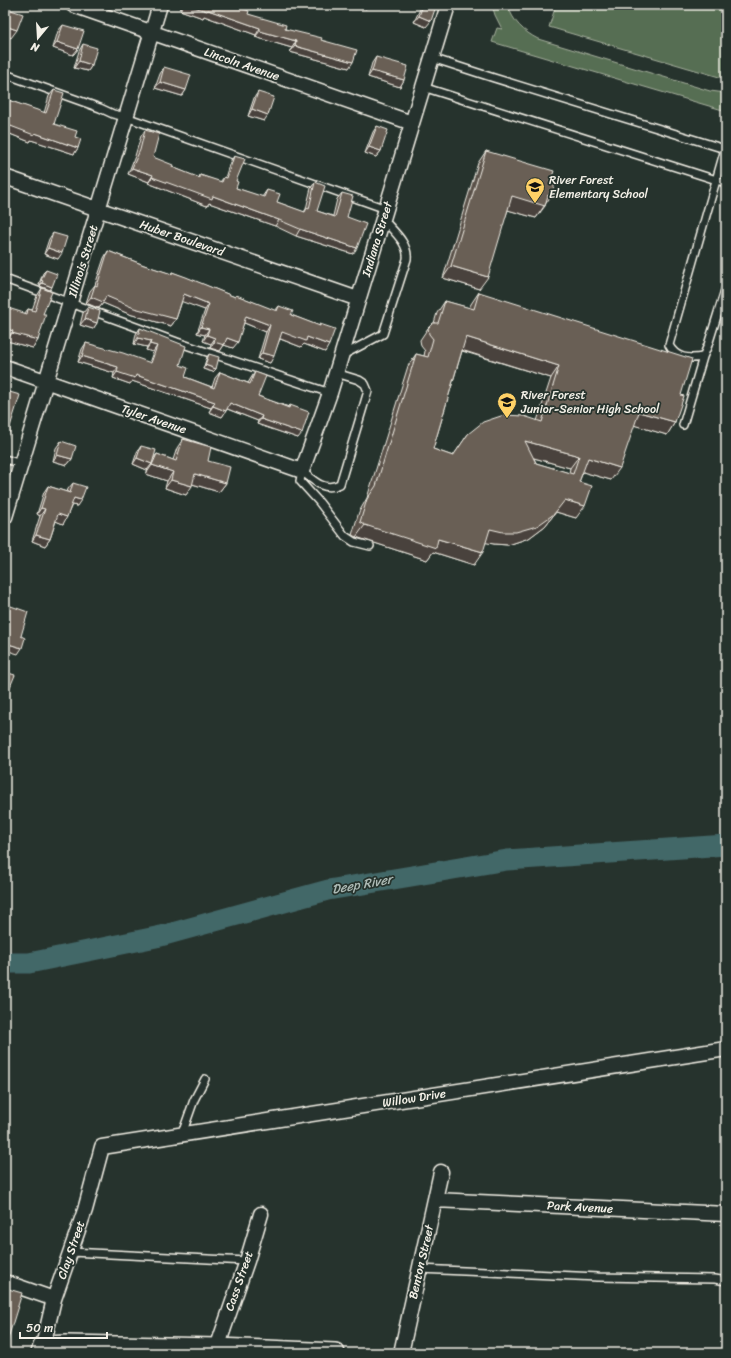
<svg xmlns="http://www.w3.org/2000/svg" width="731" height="1358" viewBox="0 0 731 1358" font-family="Sriracha,sans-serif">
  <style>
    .grass { fill: #576e53; stroke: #a6b09e }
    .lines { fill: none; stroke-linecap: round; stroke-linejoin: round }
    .river { stroke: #436768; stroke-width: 21 }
    .lane-casing { stroke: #f4f1e8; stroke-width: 10 }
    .street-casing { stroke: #f4f1e8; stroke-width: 17 }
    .secondary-casing { stroke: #f4f1e8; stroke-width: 22 }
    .lane { stroke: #26332d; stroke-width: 7 }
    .street { stroke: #26332d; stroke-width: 14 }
    .secondary { stroke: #26332d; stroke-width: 19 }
    .wall { fill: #5a5149; stroke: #f4f1e8; fill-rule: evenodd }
    .shaded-wall { fill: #4a423c; stroke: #f4f1e8 }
    .building { fill: #695e55; stroke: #f4f1e8; fill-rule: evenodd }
    .labels { text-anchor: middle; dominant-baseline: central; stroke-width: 3.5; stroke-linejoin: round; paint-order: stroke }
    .street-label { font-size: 12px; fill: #f4f1e8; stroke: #26332d }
    .poi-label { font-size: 12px; fill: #f4f1e8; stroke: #26332d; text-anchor: start }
    .water-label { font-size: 13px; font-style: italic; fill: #adbab5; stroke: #26332d }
  </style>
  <rect width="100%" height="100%" fill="#26332d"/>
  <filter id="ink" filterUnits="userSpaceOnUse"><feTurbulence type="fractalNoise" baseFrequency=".025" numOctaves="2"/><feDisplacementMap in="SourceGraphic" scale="8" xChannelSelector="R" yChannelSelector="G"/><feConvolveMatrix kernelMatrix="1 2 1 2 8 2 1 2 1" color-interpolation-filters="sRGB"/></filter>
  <g filter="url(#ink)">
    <path class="grass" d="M492,5H508C512,21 524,32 538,39L710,91L726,93V111L492,42L497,28L502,29L495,15Z
      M556,5H726V79L549,27Z"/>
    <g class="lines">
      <path class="river" d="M5,963H29L161,936L328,890L507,860L726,845"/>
      <defs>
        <path id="lane" d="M432,58L494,78L725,149L669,345C676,359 689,359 703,357L708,345L726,287
          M5,74L100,108L113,114L126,117L386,209
          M423,87L726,183
          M5,279L177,342L330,393
          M343,355L383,334L407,259C409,243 392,230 383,219
          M336,373L359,380L365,384L368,391L340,484C324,492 314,481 302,471L300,481L319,502L345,536L354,542L370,546
          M683,425L703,357
          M5,459L21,464
          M182,1134L194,1100L205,1079
          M71,1252L247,1261
          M419,1269L598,1277L715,1279L726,1281"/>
        <path id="street" d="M73,5L412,123
          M5,177L358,299
          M5,367L302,471L330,393L448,5
          M5,517L160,5
          M435,1200L726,1214
          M5,1282L54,1299
          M43,1346L54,1299L85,1210L102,1147L726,1049
          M217,1348L247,1261L261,1214
          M401,1353L441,1172"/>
        <path id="secondary" d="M41,1353L43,1346L67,1345L217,1348L335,1353"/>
      </defs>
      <use href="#lane" class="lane-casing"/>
      <use href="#street" class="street-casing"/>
      <use href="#secondary" class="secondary-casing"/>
      <use href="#lane" class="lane"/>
      <use href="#street" class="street"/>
      <use href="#secondary" class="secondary"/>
    </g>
    <path class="wall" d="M182,5H233L248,14L285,29L321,40L349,68L290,52L292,48L255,37L256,35L204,16L203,18L180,10Z
      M422,5H432L426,27L414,22L420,9Z
      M63,25L78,49L73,55L53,48L58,31Z
      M83,44L92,65L88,71L74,68L79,51Z
      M376,57L404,80L400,87L368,77L372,63Z
      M164,67L186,90L182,96L155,88L160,74Z
      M54,90V124L75,137L78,148L74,154L31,140L30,142L5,132V104L8,100L44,113L49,96Z
      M258,92L264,121L248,116L254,98Z
      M377,126L381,151L376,157L365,153L373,132Z
      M145,130L153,157L172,167L199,178L200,175L220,182L224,177L225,178L230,162L234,156L236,181V188L262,197L267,190L277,202L304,212L306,209L311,188L315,182L317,211L333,216L337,199L342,193L347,217L353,254L296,236L275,226L209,203L207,206L148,183L149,182L128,174L135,156L141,136Z
      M486,151L550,182L545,206L536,218L508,210L479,289L443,278L478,163Z
      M53,233L58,259L44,254L49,239Z
      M108,251L144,265L171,274L172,272L235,297L236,295L275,311L279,306L291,315L319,326L320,324L325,352L304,344L301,347L280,339L270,363L258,359L266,332L244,323L233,348L224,345L220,351L210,348L211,344L203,341L205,335L197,333L205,310L182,301L176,319L171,326L129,314L103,303L100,307L98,308L86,303L90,291L95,285L104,258Z
      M46,270L50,290L40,286L41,284H39L43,273Z
      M42,288L43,314L38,340L33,348L7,341V338H5L28,309L32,310L37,296Z
      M479,292L681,395L675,422L667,435L634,425L611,480L583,472L579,482L576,518L556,512L545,526L529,538L508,545L494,544L486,542L474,565L433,552L427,560L356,537L352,535L359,512L367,498L408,366L416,354L424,356L425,351L421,346L420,340L428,328L434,323L437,313L445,301L469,308L471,304ZM462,351L551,378L537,421L468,434L453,456L433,449ZM534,458L570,468L569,473L536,463Z
      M88,307L97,323L93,329L80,325L83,313Z
      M140,328L180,365L185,377L212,387L215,378L220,372L248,383L251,378L255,372L258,396L289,407L290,405L298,438L257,424L258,421L227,409L222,417L209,412L211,408L132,381L130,384L113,378L114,373L78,362L82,349L86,343L149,363L153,352L146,350L147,347L134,344L136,334Z
      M209,354L216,369L213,372L203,369L207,357Z
      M183,439L208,461L226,483L219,492L192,484L186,495L165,488L167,481L146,474L148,469L147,470L133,464L137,452L141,446L153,459L157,454L173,460L177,448Z
      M61,441L72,459L67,465L53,461L56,448Z
      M73,483L77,506L72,505L63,524L56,521L50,539L45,546L32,541L40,516L37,514L44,492L48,486L67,492L68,489Z"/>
    <path class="shaded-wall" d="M184,5H187L208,10L260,28L256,35L204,16L203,18L180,10Z
      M355,5H369L366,9Z
      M419,16L431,21L426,27L414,22Z
      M5,26L17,30L11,38L5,36Z
      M260,31L296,41L292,48L255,37Z
      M57,42L78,49L73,55L53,48Z
      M295,46L353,62L349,68L290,52Z
      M79,61L92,65L88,71L74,68Z
      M372,71L404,80L400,87L368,77Z
      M160,82L186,90L182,96L155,88Z
      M252,109L268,115L264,121L248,116Z
      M5,123L8,124L5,129Z
      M8,125L35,133L78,148L74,154L31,140L30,142L5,132V130Z
      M369,147L381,151L376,157L365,153Z
      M132,168L153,175L149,182L128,174Z
      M152,177L213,196L279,220L275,226L209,203L207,206L148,183Z
      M548,195L551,196L536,218L504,209L512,196Z
      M300,229L357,248L353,254L296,236Z
      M48,248L62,253L58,259L44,254Z
      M451,266L488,277L479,289L443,278Z
      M41,280L43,281L41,284H39Z
      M42,283L52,287L50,290L40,286Z
      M184,294L209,304L205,310L180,301Z
      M106,296L176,319L171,326L129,314L103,303L100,307L98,308L86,303L91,297Z
      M246,316L270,325L266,332L242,322Z
      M85,319L97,323L93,329L80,325Z
      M201,327L209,329L205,335L197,333Z
      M5,328L13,331L7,338H5Z
      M282,332L307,337L329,345L325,352L304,344L301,347L278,338Z
      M12,333L38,340L33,348L7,341Z
      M207,335L215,338L211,344L203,341Z
      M466,337L559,366L551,378L458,349Z
      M138,338L151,341L147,347L134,344Z
      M227,338L238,342L233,348L224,345L220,351L210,348L214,342Z
      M150,344L157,346L153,352L146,350Z
      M262,353L274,356L270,363L258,359Z
      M82,356L118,367L114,373L78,362Z
      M205,365L216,369L213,372L203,369Z
      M117,372L136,375L215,402L211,408L132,381L130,384L113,378Z
      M230,403L262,416L258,421L225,408Z
      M213,406L226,411L222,417L209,412Z
      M639,412L675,422L667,435L630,424Z
      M261,419L302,433L298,438L257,424Z
      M525,441L579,456L570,468L516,453Z
      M57,455L72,459L67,465L53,461Z
      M137,458L152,464L147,470L133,464Z
      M588,458L620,468L611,480L579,471Z
      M152,465L173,472L167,481L146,474Z
      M195,474L226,483L219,492L189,483Z
      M171,480L192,486L186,495L165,488Z
      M74,498L81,500L77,506L69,504Z
      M565,500L585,506L576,518L556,512L545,526L529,538L508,545L494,544L481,542L490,529Z
      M41,508L45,509L40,516L37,514Z
      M58,514L67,517L63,524L53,520Z
      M365,525L438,539L483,552L474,565L433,552L427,560L356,537Z
      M36,535L50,539L45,546L32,541Z
      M5,643L22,648L18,654L5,650Z
      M5,686L10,687L6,694L5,693Z"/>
    <path class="building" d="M187,5H233L249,11L248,14L286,25L285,29L322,38L321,40L357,50L353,62L295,46L296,41L260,31V28L208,10L207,11Z
      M423,5H432L436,6L431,21L419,16Z
      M5,8L23,14L17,30L5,26Z
      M63,25L84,31L78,49L57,42Z
      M83,44L97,48L92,65L79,61Z
      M376,57L408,66L404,80L372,71Z
      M164,67L191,75L186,90L160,82Z
      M54,90L64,93L54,124L77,131L75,137L81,139L78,148L35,133L34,135L8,125V124L5,123V104L6,105L8,100L46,113Z
      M258,92L274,97L268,115L252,109Z
      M377,126L388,130L381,151L369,147Z
      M145,130L159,134L153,157L173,165L172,167L200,178V175L222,182L224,177L227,178L234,156L245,159L236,181L238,182L236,188L264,197L267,190L280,194L277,202L305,212L307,208L309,209L315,182L325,186L317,211L335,217L342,193L353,196L347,217L366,224L357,248L300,229L279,220L213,196L212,199L152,177L153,175L132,168L140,150Z
      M486,151L554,171L550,182L555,184L551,196L548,195L545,206L512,196L488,277L451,266Z
      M53,233L67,237L62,253L48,248Z
      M108,251L144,265L172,274V272L186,277L235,297L236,295L277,311L279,306L293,311L291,315L320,326V324L335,329L329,345L307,337L306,341L282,332L274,356L262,353L270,325L246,316L238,342L227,338L224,345L214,342L215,338L207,335L209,329L201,327L209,304L184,294L176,319L134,308L106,296L104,301L103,302L91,297L95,285L97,286Z
      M46,270L57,274L52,287L42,283L43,281L41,280Z
      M42,288L52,292L43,314H46L38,340L12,333L13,331L5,328V307L27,314L28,309L35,311Z
      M479,292L692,359L681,395L684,396L675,422L639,412L620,468L588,458L579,482L592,486L585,506L565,500L554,514L537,526L516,532H503L490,529L483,552L438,539L436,548L365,525L360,522L367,499L376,486L416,354L428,357L433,339L429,334L428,328L433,323H438L445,301L474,309ZM466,337L559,366L542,422L524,416L504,415L483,422L468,434L453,456L433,449ZM525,441L579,456L573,474L536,463Z
      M88,307L100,311L97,323L85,319Z
      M140,328L186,346L180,365L188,368L185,377L214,388L220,372L250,384L255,372L266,376L258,396L289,408L290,405L309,412L302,433L261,419L262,416L230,403L226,411L213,406L215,402L136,375L135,378L117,372L118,367L82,356L86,343L123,353L151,363L157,346L150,344L151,341L138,338Z
      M209,354L219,357L216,369L205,365Z
      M6,391L20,395L9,430H10L5,442V395Z
      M183,439L211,447L208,461L230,467L226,483L195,474L192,486L171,480L173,472L152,465L157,454L176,461Z
      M61,441L76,446L72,459L57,455Z
      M141,446L156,450L152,464L137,458Z
      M73,483L86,487L81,500L74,498L67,517L58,514L50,539L36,535L45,509L41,508L48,486L70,493Z
      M5,604L28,612L21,636L25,638L22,648L5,643V621L6,618L5,617Z
      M5,672L15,675L10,687L5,686Z
      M5,1288L22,1293L10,1332L5,1351Z"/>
  </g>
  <defs>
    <symbol id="school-pin" viewBox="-11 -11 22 30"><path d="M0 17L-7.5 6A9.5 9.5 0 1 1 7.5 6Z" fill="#ffd166" stroke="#26332d"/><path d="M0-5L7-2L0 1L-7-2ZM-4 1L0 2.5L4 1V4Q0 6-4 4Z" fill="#111"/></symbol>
  </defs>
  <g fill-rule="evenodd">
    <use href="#school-pin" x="524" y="176" width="22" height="30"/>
    <use href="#school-pin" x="496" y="391" width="22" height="30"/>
  </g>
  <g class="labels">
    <g class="street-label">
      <text transform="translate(242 64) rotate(19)">Lincoln Avenue</text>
      <text transform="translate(182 238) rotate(19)">Huber Boulevard</text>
      <text transform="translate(377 239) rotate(-73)">Indiana Street</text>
      <text transform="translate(83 261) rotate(-73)">Illinois Street</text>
      <text transform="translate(154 419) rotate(19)">Tyler Avenue</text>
      <text transform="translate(414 1098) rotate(-9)">Willow Drive</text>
      <text transform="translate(580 1207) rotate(3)">Park Avenue</text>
      <text transform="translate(71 1250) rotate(-71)">Clay Street</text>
      <text transform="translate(421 1262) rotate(-77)">Benton Street</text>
      <text transform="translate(239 1281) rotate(-71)">Cass Street</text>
    </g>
    <g class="poi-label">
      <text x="549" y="180">River Forest<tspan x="549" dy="14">Elementary School</tspan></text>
      <text x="521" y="395">River Forest<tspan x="521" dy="14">Junior-Senior High School</tspan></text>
    </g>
    <g class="water-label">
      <text transform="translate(362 884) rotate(-10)">Deep River</text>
    </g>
  </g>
  <rect width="731" height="1358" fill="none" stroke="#26332d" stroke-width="20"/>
  <rect x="10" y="10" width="711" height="1338" fill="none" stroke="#f4f1e8" stroke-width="1.5" filter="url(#ink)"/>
  <g transform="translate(38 38) rotate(198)" stroke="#26332d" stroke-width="3" paint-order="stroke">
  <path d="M0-3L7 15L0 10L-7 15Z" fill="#f4f1e8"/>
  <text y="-6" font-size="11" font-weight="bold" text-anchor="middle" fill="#f4f1e8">N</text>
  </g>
  <path d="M20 1332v6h87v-6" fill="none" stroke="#f4f1e8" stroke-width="2"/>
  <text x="26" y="1332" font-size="12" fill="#f4f1e8" stroke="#26332d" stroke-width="3" paint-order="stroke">50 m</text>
</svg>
